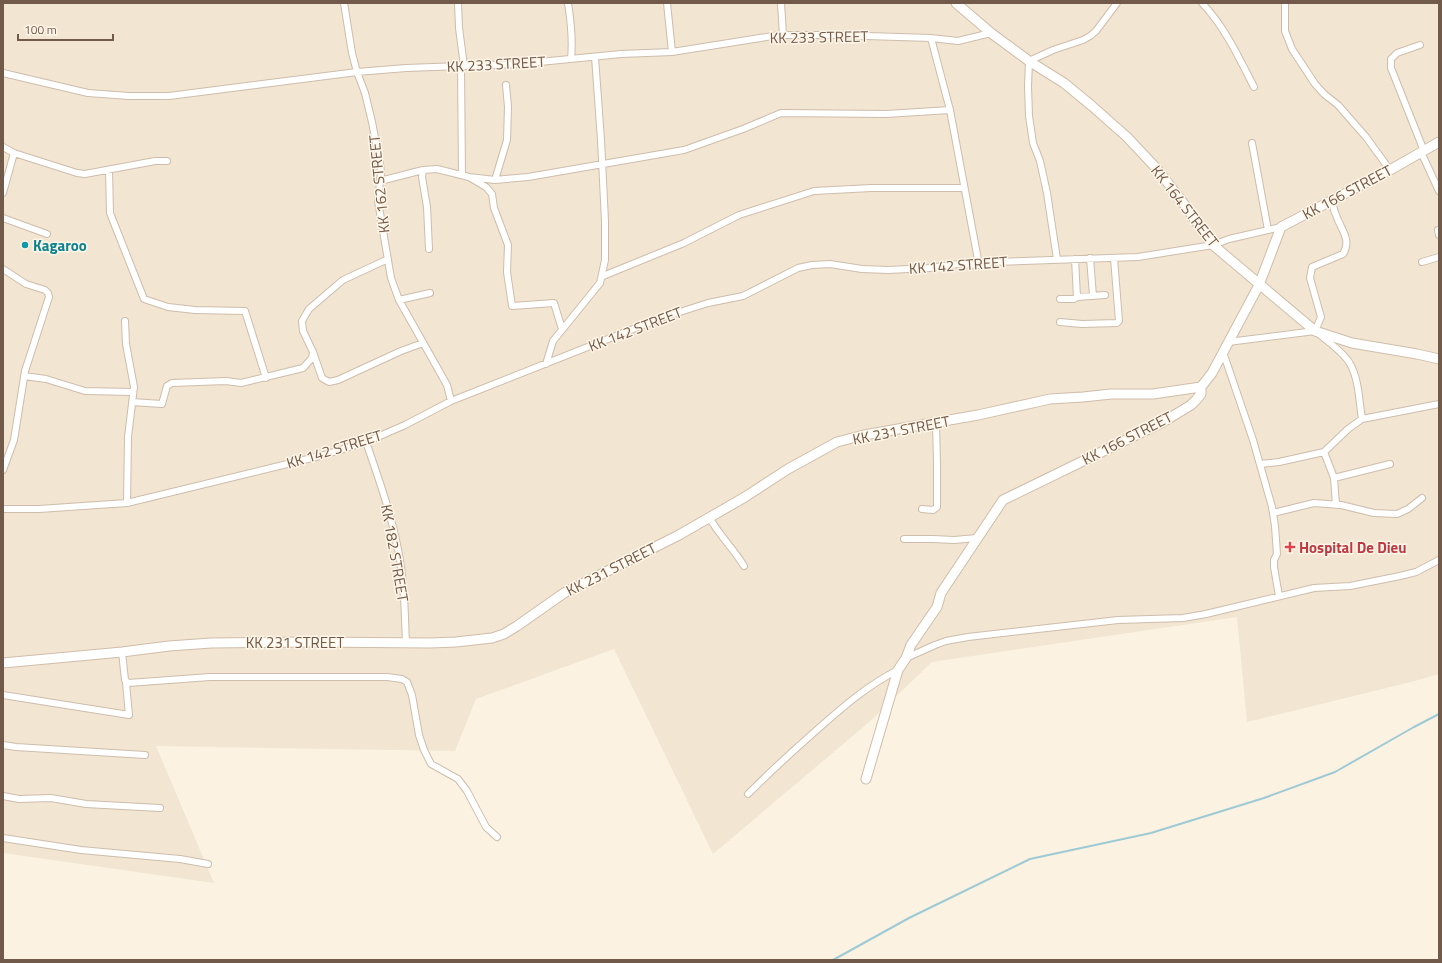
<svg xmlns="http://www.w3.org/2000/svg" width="1442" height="963" viewBox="0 0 1442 963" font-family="'Titillium Web',sans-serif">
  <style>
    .residential { fill: #f2e5d1 }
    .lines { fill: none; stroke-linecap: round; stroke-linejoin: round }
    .stream { stroke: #9ecad5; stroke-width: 2 }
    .street-casing { stroke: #cebdac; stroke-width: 8 }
    .secondary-casing { stroke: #d0bdaa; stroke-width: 11 }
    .street { stroke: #fff; stroke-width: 6 }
    .secondary { stroke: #fff; stroke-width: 9 }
    .culture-dot { fill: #0f9aa8; stroke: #fef6e8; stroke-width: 1.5 }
    .health-dot { fill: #e0444e; stroke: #fef6e8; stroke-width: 1.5 }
    .labels { text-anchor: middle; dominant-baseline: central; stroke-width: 3; stroke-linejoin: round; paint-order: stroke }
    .street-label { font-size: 15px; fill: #715a4a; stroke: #fef6e8 }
    .culture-label { font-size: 15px; font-weight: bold; fill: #0d838f; stroke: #fef6e8; text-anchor: start }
    .health-label { font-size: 15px; font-weight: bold; fill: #be3a42; stroke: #fef6e8; text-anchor: start }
  </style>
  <rect width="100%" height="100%" fill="#fbf2e2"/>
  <path class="residential" d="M3,3H1439V674L1411,682L1247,722L1237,617L932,662L868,723L713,854L614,649L476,699L455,751L156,746L214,883L3,853Z"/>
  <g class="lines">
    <path class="stream" d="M833,960L909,918L1030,859L1151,833L1264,798L1335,772L1414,727L1439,714"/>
    <defs>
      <path id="street" d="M344,3L352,53L357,72L365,93L372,122L380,164L381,173L378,201L391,278L399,300L447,385L451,401
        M458,3L459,28L464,66
        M568,3C571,22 573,40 571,59
        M667,3L672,52
        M781,3L783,35
        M1202,3C1225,27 1239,58 1254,87
        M1285,3V31L1292,49L1315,84L1324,94L1338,105L1366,137L1390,170
        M931,38L950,110L979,265
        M1420,45L1397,53L1391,59V68L1424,151
        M461,66L462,175
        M3,73L88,93L129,96H169L357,72L406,68L519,64L621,54L672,52L779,35H834L931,38L958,41L991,33
        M1252,143L1268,230
        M3,147L14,153L3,193
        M1421,152L1439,191
        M14,153L77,173L85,174L155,161H167
        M109,170L110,213L144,299L168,307L195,310L245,311L266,378
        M423,170L422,177L427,207L429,249
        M469,177L495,180L528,177L684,150L743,129L781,113L886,114L950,110
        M495,180L507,140L508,107L506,85
        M380,181L423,170L437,169L469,177L486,187L492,194L494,208L508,245L507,272L512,306L554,303L562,329
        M3,218L47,234
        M1438,230L1439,235
        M1090,258L1093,296
        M1057,259L1047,193L1040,161L1033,143L1029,116L1028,86L1029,61L1053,50L1083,40L1090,36L1096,31L1117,3
        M1422,262L1439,257
        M3,269L26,284L45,290L48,293L49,297L25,371L14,440L3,470
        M603,276L684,243L739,215L814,191L871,188H964
        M1077,297L1105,295
        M1060,299H1074L1077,297L1075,259
        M399,300L430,293
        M125,321L126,344L134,387L128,437L127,503
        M1060,322L1082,324L1117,323L1119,321L1114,258
        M1315,331L1321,317L1310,278L1312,267L1343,254C1351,241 1343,232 1338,220C1335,214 1333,207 1332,201
        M1228,342L1315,331C1326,340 1341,350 1349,362C1359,378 1359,401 1362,419
        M313,352L322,378L329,382L338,380L401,351L423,343
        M1223,352L1253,440L1272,507L1275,526L1277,554L1274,560V567L1279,596
        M546,364L553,341L600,283L605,260V221L601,140L595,57
        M24,376L46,379L85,391L133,392
        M132,402L162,404L167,386L172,383L226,381L241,383L303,368L312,358L313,352L303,331L302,321L309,309L343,280L388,259
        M366,442C382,488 399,535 403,585C405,604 405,624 406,643
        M1324,452L1334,478L1390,464
        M1260,464L1279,462L1324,452L1348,429L1362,419L1439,404
        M1334,478L1336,505
        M3,509H39L127,503L324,455L366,442L405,425L451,401L661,318L708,303L743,296L798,268L812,265L830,264L862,269L888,270L929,268L959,264L979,265L993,262L1138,257L1213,245L1229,239L1281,227
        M922,509L933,510L937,507V463L936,423
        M1273,513L1314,503L1341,505L1374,513L1397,514L1408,509L1422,498
        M709,517C719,535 733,548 744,566
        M904,539H933L954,540L977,538
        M122,652L125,680L128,683L210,677H387L402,679L407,682L412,695L419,735L424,750L431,764L458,779L467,791L486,827L497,837
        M906,658L935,645L946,641L968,637L1118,620L1183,618L1206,614L1314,588L1350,586L1400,576L1416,572L1439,560
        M3,695L129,715L126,683
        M3,745L16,747L145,755
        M748,794C771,771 795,749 819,728C844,706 868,685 898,670
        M3,796L19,799L51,798L86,804L160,808
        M3,838L81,850L180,859L208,864"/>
      <path id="secondary" d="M956,3L991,33L1029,61L1064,83L1092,106L1127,137L1158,170L1181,200L1213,245L1315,331L1352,343L1417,354L1439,359
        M3,663L122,652L169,646L211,643L309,642L431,643L456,642L492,638L504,634L517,626L564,593L679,535L745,497L788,469L837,442L864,435L978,415L1050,399L1083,397L1111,394H1153L1201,387
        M866,779L898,670L906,658L911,645L937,607L941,593L1003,500L1163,422L1191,405L1196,400L1201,394V387L1212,373L1259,285L1281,227L1390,170L1439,142"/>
    </defs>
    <use href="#street" class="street-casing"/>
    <use href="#secondary" class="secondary-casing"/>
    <use href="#street" class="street"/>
    <use href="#secondary" class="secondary"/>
  </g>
  <circle class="culture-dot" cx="25" cy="245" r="4"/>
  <path class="health-dot" d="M1288 541h4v4h4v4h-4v4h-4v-4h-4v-4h4z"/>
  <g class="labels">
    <g class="street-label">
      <text transform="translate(819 37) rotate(-1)">KK 233 STREET</text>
      <text transform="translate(496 64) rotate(-3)">KK 233 STREET</text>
      <text transform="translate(379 184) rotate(-96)">KK 162 STREET</text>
      <text transform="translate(1347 192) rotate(-28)">KK 166 STREET</text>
      <text transform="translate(1185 206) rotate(52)">KK 164 STREET</text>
      <text transform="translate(958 265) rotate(-4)">KK 142 STREET</text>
      <text transform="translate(635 329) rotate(-21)">KK 142 STREET</text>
      <text transform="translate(901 430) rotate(-11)">KK 231 STREET</text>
      <text transform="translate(1127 438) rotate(-27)">KK 166 STREET</text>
      <text transform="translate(334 449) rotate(-17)">KK 142 STREET</text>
      <text transform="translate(395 553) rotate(80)">KK 182 STREET</text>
      <text transform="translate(611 569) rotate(-27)">KK 231 STREET</text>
      <text x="295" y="642">KK 231 STREET</text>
    </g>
    <g class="culture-label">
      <text x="33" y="245">Kagaroo</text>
    </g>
    <g class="health-label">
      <text x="1299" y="547">Hospital De Dieu</text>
    </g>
  </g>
  <rect width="1442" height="963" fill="none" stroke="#715a4a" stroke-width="8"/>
  <path d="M18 34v6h95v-6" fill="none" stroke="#715a4a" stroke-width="2"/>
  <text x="24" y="34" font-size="12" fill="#715a4a" stroke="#fef6e8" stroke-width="3" paint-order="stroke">100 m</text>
</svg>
